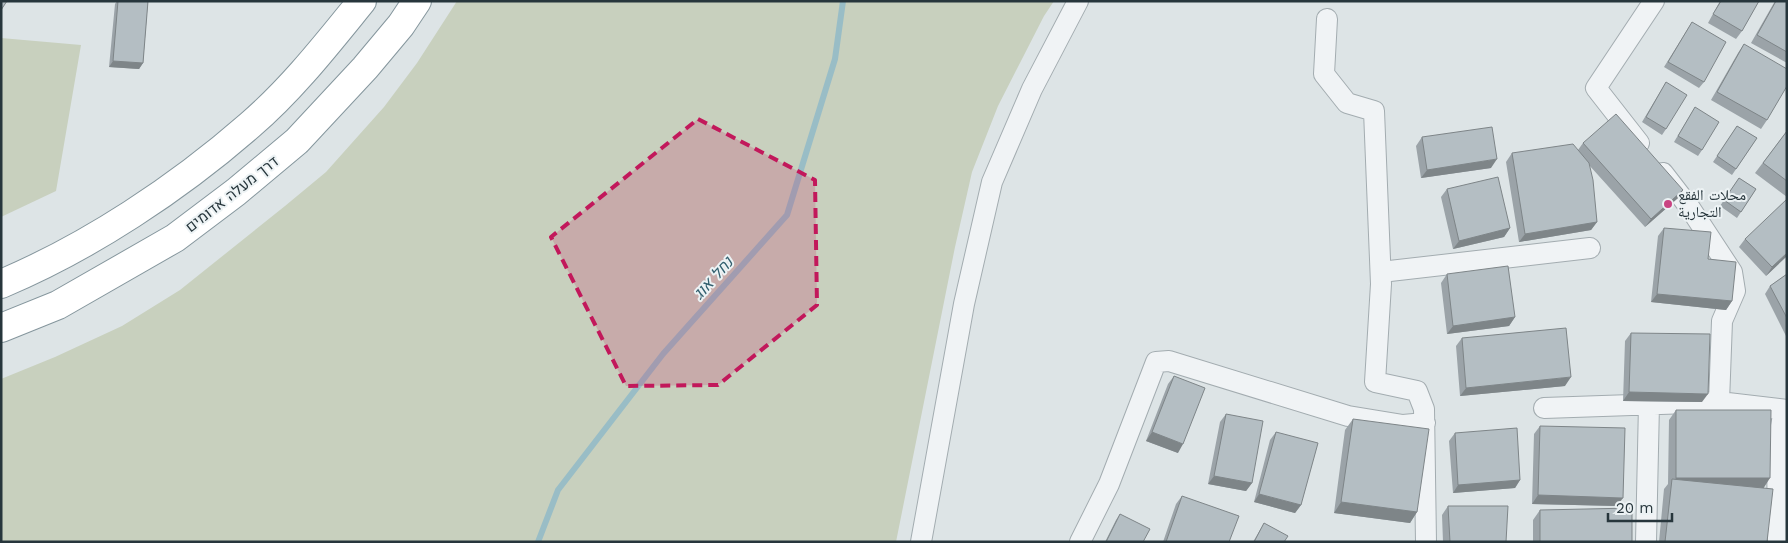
<svg xmlns="http://www.w3.org/2000/svg" width="1788" height="543" viewBox="0 0 1788 543" font-family="'Work Sans','Noto Naskh Arabic',Heebo,sans-serif">
  <style>
    .green { fill: #c8d0be }
    .lines { fill: none; stroke-linecap: round; stroke-linejoin: round }
    .stream { stroke: #99bdc6; stroke-width: 6 }
    .minor-casing { stroke: #a3acb0; stroke-width: 22 }
    .highway-casing { stroke: #85969d; stroke-width: 30 }
    .minor { stroke: #f0f3f5; stroke-width: 20 }
    .highway { stroke: #fff; stroke-width: 28 }
    .wall { fill: #9ba3a8 }
    .shaded-wall { fill: #7e8588 }
    .building { fill: #b4bec3; stroke: #7e8588 }
    .marked { fill: #c2185b; fill-opacity: 0.2; stroke: #c2185b; stroke-width: 4; stroke-dasharray: 10 6; stroke-linejoin: round }
    .poi-dot { fill: #c94482; stroke: #ecf2f4; stroke-width: 2 }
    .labels { text-anchor: middle; dominant-baseline: central; stroke-width: 4; stroke-linejoin: round; paint-order: stroke }
    .street-label { font-size: 15px; fill: #27363c; stroke: #ecf2f4 }
    .poi-label { font-size: 15px; fill: #27363c; stroke: #ecf2f4; text-anchor: start }
    .water-label { font-size: 16px; font-style: italic; fill: #33606f; stroke: #ecf2f4 }
  </style>
  <rect width="100%" height="100%" fill="#dde4e6"/>
  <path class="green" d="M457,1H1054L1044,16L998,106L972,172L955,247L896,542H1V379L55,357L122,326L180,290L285,206L326,172L384,107L417,63Z
    M1,38L81,45L56,191L1,217Z"/>
  <g class="lines">
    <path class="stream" d="M538,542L558,490L663,354L787,215L835,59L843,1"/>
    <defs>
      <path id="minor" d="M1327,19L1324,74L1347,103L1374,111L1381,284L1375,382L1417,391L1424,409L1426,542
        M1639,143L1596,88L1654,1
        M1663,173L1690,208L1732,272L1735,291L1722,321L1719,402
        M1381,272L1590,248
        M1544,408L1719,402L1787,410
        M921,542L964,304L992,182L1032,89L1078,1
        M1080,542L1109,484L1156,362L1169,361L1348,416L1403,425L1425,423
        M1646,542L1649,404
        M1778,542L1777,447L1784,410"/>
      <path id="highway" d="M1,284C89,247 178,188 250,125C292,89 327,44 362,1
        M1,328L58,305L175,238L236,192L297,141L365,68L401,25L417,1"/>
    </defs>
    <use href="#minor" class="minor-casing"/>
    <use href="#highway" class="highway-casing"/>
    <use href="#minor" class="minor"/>
    <use href="#highway" class="highway"/>
  </g>
  <path class="wall" d="M117,1H148L143,63L139,69L109,67L115,4Z
    M1720,1H1759L1742,31L1736,39L1708,23Z
    M1775,1H1787V63L1751,43Z
    M1692,22L1704,82L1699,88L1664,67Z
    M1744,44L1767,120L1761,129L1711,100L1738,53Z
    M1666,82V129L1662,135L1642,122Z
    M1695,107L1702,150L1698,156L1674,142Z
    M1737,126L1757,138L1732,175L1713,162Z
    M1787,131V197L1755,173Z
    M1422,137L1491,168L1421,178L1416,146Z
    M1583,143L1683,190L1678,198L1645,227L1589,165L1597,222L1591,230L1519,242L1506,162L1512,153L1578,150Z
    M1739,178L1756,189L1737,218L1720,206Z
    M1447,189L1510,228L1504,237L1453,249L1441,197Z
    M1664,228L1708,259L1732,301L1726,310L1651,302L1658,236Z
    M1745,239L1787,256L1766,276L1739,247Z
    M1447,274L1515,317L1509,326L1447,334L1441,283Z
    M1787,274V338L1765,294L1770,286Z
    M1631,333L1702,402L1623,401L1625,341Z
    M1462,338L1565,386L1460,396L1456,346Z
    M1174,376L1178,453L1146,441L1168,384Z
    M1676,410L1764,488L1767,542H1659L1664,489L1668,484L1669,420Z
    M1226,414L1252,483L1246,491L1208,484L1220,422Z
    M1353,419L1417,512L1410,523L1334,513L1345,430Z
    M1540,426L1617,506L1532,504L1534,434Z
    M1276,432L1301,505L1295,513L1254,502L1270,440Z
    M1455,433L1520,480L1515,488L1453,493L1449,441Z
    M1182,496L1229,542H1163L1176,504Z
    M1448,506L1506,542H1443L1442,515Z
    M1540,510L1632,542H1533V520Z
    M1120,514L1143,542H1105L1116,520Z
    M1264,523L1284,542H1253Z"/>
  <path class="shaded-wall" d="M113,61L143,63L139,69L109,67Z
    M1497,159L1491,168L1421,178L1427,170Z
    M1683,190L1678,198L1645,227L1651,219Z
    M1597,222L1591,230L1519,242L1525,234Z
    M1510,228L1504,237L1453,249L1459,241Z
    M1787,253V256L1766,276L1772,267Z
    M1657,294L1732,301L1726,310L1651,302Z
    M1515,317L1509,326L1447,334L1453,326Z
    M1571,377L1565,386L1460,396L1466,388Z
    M1629,392L1708,394L1702,402L1623,401Z
    M1152,432L1183,444L1178,453L1146,441Z
    M1214,476L1252,483L1246,491L1208,484Z
    M1676,478H1770L1763,489L1671,484Z
    M1520,480L1515,488L1453,493L1458,485Z
    M1259,494L1301,505L1295,513L1254,502Z
    M1538,495L1623,498L1617,506L1532,504Z
    M1341,502L1417,512L1410,523L1334,513Z"/>
  <path class="building" d="M1,1H7L1,10Z
    M118,1H148L143,63L113,61Z
    M1721,1H1759L1742,31L1713,14Z
    M1776,1H1787V52L1757,35Z
    M1692,22L1726,42L1704,82L1668,62Z
    M1744,44L1787,69V86L1767,120L1717,92Z
    M1666,82L1687,95L1666,129L1646,117Z
    M1695,107L1719,122L1702,150L1678,136Z
    M1616,114L1683,190L1651,219L1583,143Z
    M1737,126L1757,138L1736,169L1717,156Z
    M1492,127L1497,159L1427,170L1422,137Z
    M1787,131V181L1763,163Z
    M1573,144L1589,163L1593,180L1597,222L1525,234L1512,153Z
    M1498,177L1510,228L1459,241L1447,189Z
    M1739,178L1756,189L1741,212L1724,200Z
    M1787,199V253L1772,267L1745,239Z
    M1664,228L1711,232L1708,259L1736,262L1732,301L1657,294Z
    M1508,266L1515,317L1453,326L1447,274Z
    M1787,274V318L1770,286Z
    M1566,328L1571,377L1466,388L1462,338Z
    M1631,333L1710,334L1708,394L1629,392Z
    M1174,376L1205,388L1183,444L1152,432Z
    M1676,410H1771L1770,478H1676Z
    M1226,414L1263,421L1252,483L1214,476Z
    M1353,419L1429,429L1417,512L1341,502Z
    M1540,426L1625,428L1623,498L1538,495Z
    M1517,428L1520,480L1458,485L1455,433Z
    M1276,432L1318,443L1301,505L1259,494Z
    M1672,479L1773,489L1767,542H1665Z
    M1182,496L1239,516L1229,542H1166Z
    M1448,506H1508L1506,542H1450Z
    M1632,508V542H1540V510Z
    M1120,514L1150,529L1143,542H1106Z
    M1264,523L1288,536L1284,542H1254Z"/>
  <path class="marked" d="M698,119L815,180L817,305L718,385L626,386L551,237Z"/>
  <circle class="poi-dot" cx="1668" cy="204" r="5"/>
  <g class="labels">
    <g class="street-label">
      <text transform="translate(232 194) rotate(-38)">דרך מעלה אדומים</text>
    </g>
    <g class="poi-label">
      <text x="1678" y="195">محلات الفقع<tspan x="1678" dy="17">التجارية</tspan></text>
    </g>
    <g class="water-label">
      <text transform="translate(713 278) rotate(-48)">נחל אוג</text>
    </g>
  </g>
  <rect width="1788" height="543" fill="none" stroke="#27363c" stroke-width="5"/>
  <path d="M1608 513v8h64v-8" fill="none" stroke="#27363c" stroke-width="2.5"/>
  <text x="1616" y="513" font-size="15" fill="#27363c" stroke="#ecf2f4" stroke-width="4" paint-order="stroke">20 m</text>
</svg>
